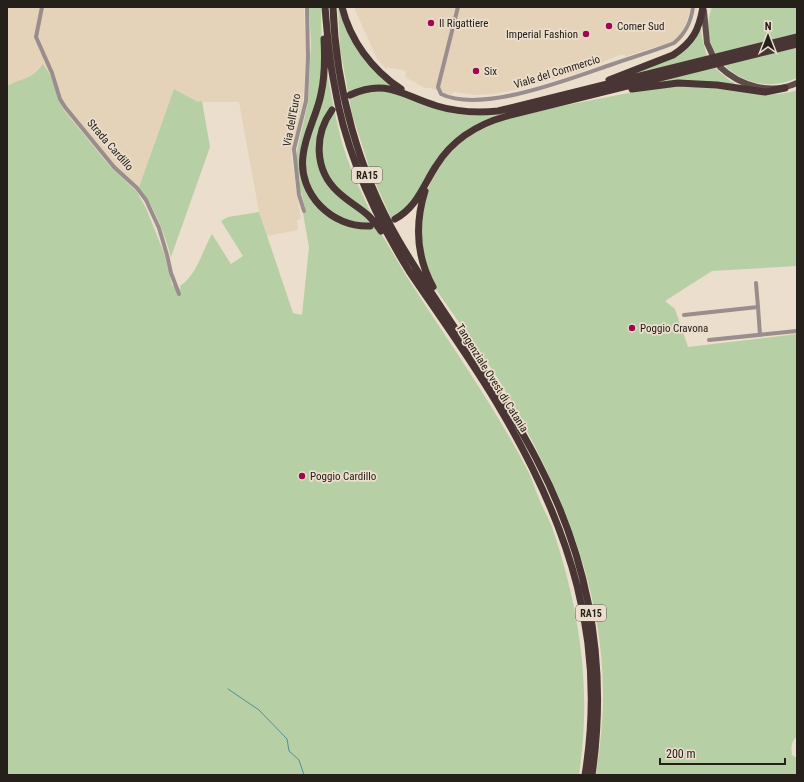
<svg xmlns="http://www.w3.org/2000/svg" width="804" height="782" viewBox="0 0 804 782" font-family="'Roboto Condensed',sans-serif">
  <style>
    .built { fill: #e4d2b9 }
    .green { fill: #b6cfa5 }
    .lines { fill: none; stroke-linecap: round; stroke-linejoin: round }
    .stream { stroke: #539099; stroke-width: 1 }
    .street { stroke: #998e8d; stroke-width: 4 }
    .primary { stroke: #5e4c4a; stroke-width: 6 }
    .highway { stroke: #493533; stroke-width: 7 }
    .poi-dot { fill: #9e0751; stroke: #ecdecc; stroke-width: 1.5 }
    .labels { text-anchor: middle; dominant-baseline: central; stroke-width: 3.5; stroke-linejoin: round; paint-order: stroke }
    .shield { fill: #ecdecc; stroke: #61594f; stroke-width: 1 }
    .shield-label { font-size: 10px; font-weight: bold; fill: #25201a }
    .poi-label { font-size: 11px; fill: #25201a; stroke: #ecdecc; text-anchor: start }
    .street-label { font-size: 11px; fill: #25201a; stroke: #ecdecc }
  </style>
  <rect width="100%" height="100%" fill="#ecdecc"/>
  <path class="built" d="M7,7H304L306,58L303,101L291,156L301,219L297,220L298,230L267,236L259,212L239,102H198L174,89L137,192L107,163L63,109L44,65L38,72L29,78L7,86Z
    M354,7H690L689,14L685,26L680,35L675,40L665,44L626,56L622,54L579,72L510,91L492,94L477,95L453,92L452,95L430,88H425L405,77L406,71L387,67V70L377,59Z"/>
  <path class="green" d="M309,7H321C321,34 324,62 320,89C316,112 303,133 300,156C295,198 332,230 372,228L369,223C360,223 352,221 344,218C315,207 302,181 305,151L323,95L326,67C332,97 337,129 347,158C354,177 363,196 372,215C345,192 319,186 321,144C321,133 325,121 333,112L332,107C316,127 312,151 322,174C330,192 345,199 360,210C369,217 376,226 382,235C392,251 401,268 411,283C452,347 496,408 530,475C533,482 535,489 538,496C542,507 548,517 552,527C580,610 592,688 579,775H7V86C22,78 32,80 43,64L50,75L63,109L107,163L137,192L146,208L164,253L172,285L181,289L180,286C197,275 202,251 212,234L231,264L243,256L221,221L228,217L259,212L293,313L302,315L309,247L303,213L306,212L300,188V181L296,158L298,146L308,103L311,43Z
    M338,7L343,20L393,87L378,89L403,95L425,106L452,113L478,116L499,115L472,127L454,140L418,193L402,212L391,218L371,173L352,114L340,48Z
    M712,7H797V34L716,54C707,41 706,22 712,7Z
    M701,28L702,38L707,56L636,74L633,73L674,56L696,36Z
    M797,47V78C771,90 744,84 724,65Z
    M715,68L729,80L735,83L733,85L652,83Z
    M672,85C688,86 704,86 720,88C746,91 771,99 797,90V266L712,271L665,301L675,309L688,347L797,334V738H795C791,744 791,748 792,755L797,758V775H596C600,748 603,721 603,694C603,597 568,506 522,422C515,409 508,395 500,382C480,350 456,319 435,288L429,276L420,241L424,198L430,184L443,161L462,141L474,133L500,121L552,108L628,93Z
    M174,89L198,102L202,101L210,147L171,257C164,232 155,208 139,187Z"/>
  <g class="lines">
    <path class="stream" d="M228,689L259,710L287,739L289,751L299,760L304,775"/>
    <path class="street" d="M42,7L36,37L52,73L60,99L65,107L114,167L137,188L146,200L159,228L167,255L171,273L179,294
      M458,7L438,87L441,94C482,114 572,78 613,64C633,57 654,51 674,43C686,33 691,22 693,7
      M304,211L299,195L294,149L306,101L308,58L307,7
      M756,283L758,307
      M684,315L758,307L760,335
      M709,340L797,331"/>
    <path class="primary" d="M704,11L707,43L712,54
      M720,67C740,86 771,95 797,83"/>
    <path class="highway" d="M325,7C327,32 329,58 334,83C345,151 373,213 409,271C440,317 474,363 502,412C570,528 607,640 585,775
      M333,7C336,89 358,170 399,241C443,316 497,383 537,460C589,559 608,665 592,775
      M342,7C350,40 372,70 401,89
      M324,39C325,57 325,76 321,94C317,115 305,134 303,156C298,194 332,228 370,226
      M609,80L673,55C693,42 699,30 703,7
      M632,89L678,83L717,85L765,92L785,88
      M350,95C387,78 403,96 437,106C457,112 477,113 498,111L797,37
      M332,110C314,135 314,170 338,192C354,207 369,211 381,231
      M425,191C415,223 416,256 433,287
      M395,219C417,207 423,186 436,166C452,140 478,124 507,116L797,44"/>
  </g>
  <g class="poi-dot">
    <circle cx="431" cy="23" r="4"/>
    <circle cx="609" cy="26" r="4"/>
    <circle cx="586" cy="34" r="4"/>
    <circle cx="476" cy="71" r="4"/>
    <circle cx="632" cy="328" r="4"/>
    <circle cx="302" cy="476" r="4"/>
  </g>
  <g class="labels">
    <g class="shield">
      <rect x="352" y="167" width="30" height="16" rx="3"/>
      <rect x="576" y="605" width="30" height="16" rx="3"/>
    </g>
    <g class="shield-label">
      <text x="367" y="175">RA15</text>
      <text x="591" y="613">RA15</text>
    </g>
    <g class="poi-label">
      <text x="439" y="23">Il Rigattiere</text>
      <text x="617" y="26">Comer Sud</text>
      <text x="578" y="34" text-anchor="end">Imperial Fashion</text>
      <text x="484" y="71">Six</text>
      <text x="640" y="328">Poggio Cravona</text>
      <text x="310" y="476">Poggio Cardillo</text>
    </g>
    <g class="street-label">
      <text transform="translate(557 72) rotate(-17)">Viale del Commercio</text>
      <text transform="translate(292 120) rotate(-79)">Via dell'Euro</text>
      <text transform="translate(110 145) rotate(49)">Strada Cardillo</text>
      <text transform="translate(492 378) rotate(58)">Tangenziale Ovest di Catania</text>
    </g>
  </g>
  <rect width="804" height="782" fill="none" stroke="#25201a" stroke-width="16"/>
  <g transform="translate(768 36)" stroke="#ecdecc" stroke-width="3" paint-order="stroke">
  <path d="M0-3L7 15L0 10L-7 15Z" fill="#25201a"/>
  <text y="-6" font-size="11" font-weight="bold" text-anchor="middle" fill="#25201a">N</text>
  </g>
  <path d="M660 758v6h125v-6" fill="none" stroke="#25201a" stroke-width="2"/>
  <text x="666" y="758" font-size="12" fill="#25201a" stroke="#ecdecc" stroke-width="3" paint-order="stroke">200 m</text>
</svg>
